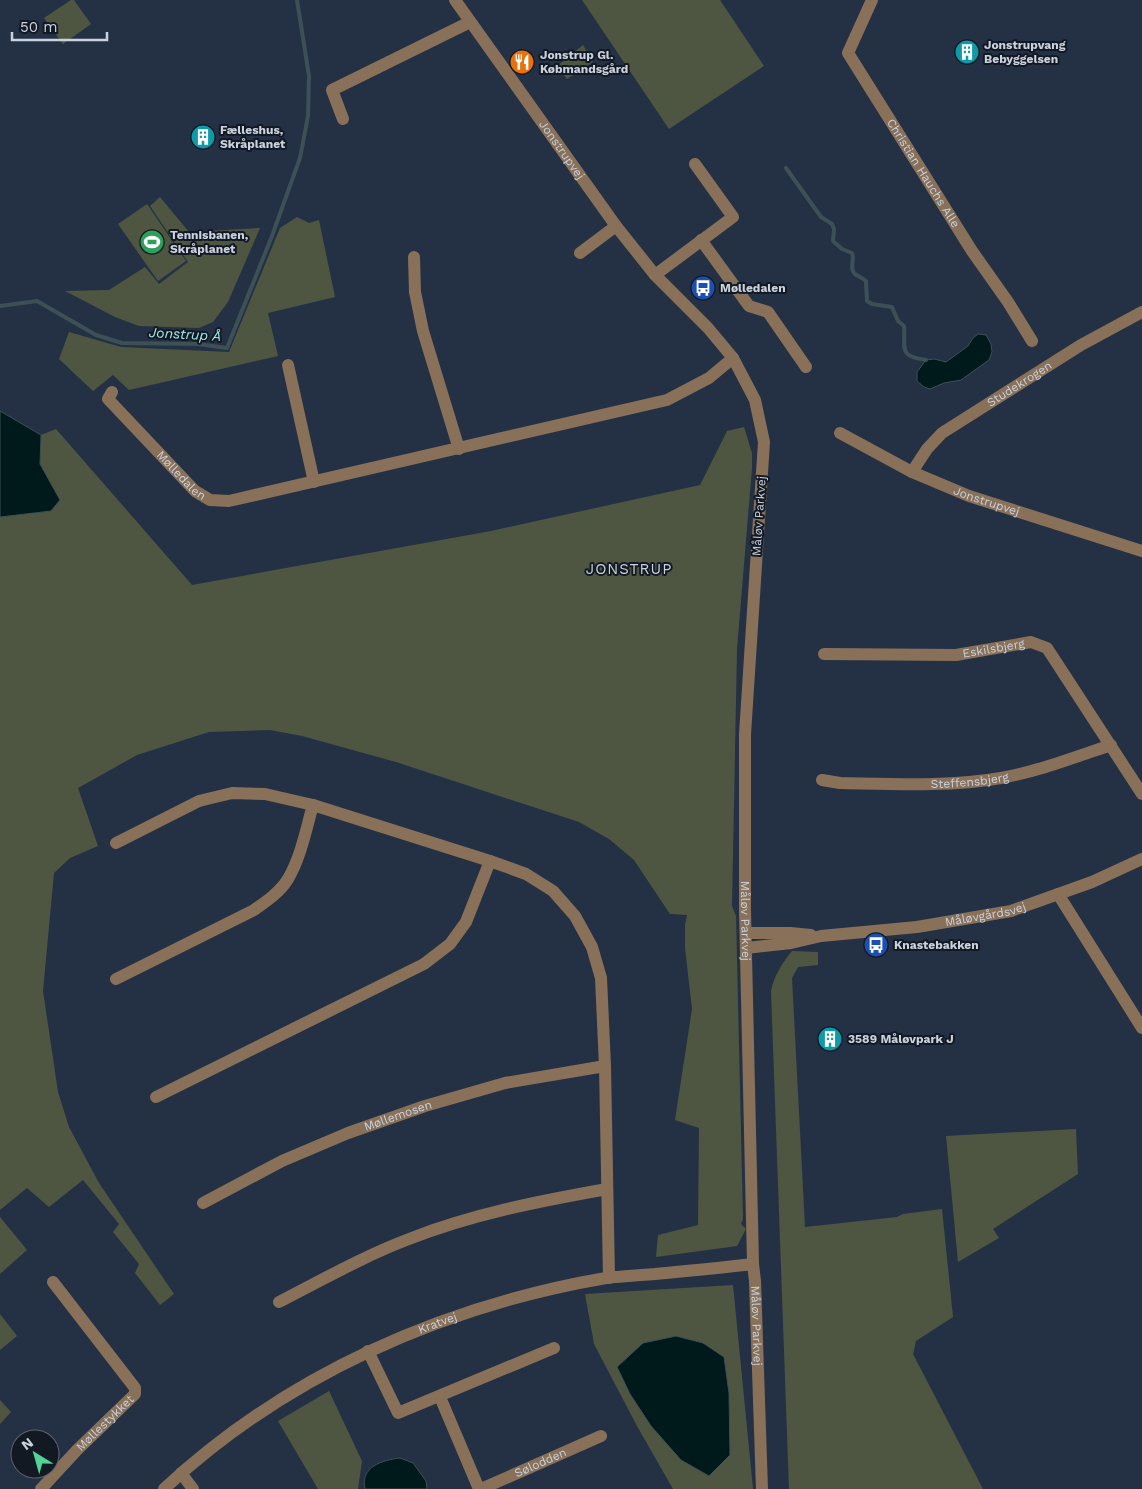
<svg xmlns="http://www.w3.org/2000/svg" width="1142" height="1489" viewBox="0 0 1142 1489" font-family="'Work Sans',sans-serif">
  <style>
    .green { fill: #4e5642 }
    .water { fill: #00191a; stroke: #3d5055 }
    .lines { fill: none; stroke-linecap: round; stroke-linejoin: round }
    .stream { stroke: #3d5055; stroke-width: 4 }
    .minor { stroke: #887158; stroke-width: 12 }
    .labels { text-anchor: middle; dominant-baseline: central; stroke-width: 4; stroke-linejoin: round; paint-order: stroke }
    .poi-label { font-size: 12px; font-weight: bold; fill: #cad2df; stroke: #131922; text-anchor: start }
    .street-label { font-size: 12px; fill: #cad2df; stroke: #131922 }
    .water-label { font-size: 14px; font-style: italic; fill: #a1ecee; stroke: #131922 }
    .quarter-label { font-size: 15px; letter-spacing: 1px; fill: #cad2df; stroke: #131922 }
  </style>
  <rect width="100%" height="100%" fill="#243145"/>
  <path class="green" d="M71,0H74L91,24L63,44L44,18Z
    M582,0H720L764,66L669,129Z
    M583,45L593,62L567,79L557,66Z
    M160,197L189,232L260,228L228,302L213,322L199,328L139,326L115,317L65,291L109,290L145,267L159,284L188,262L150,206Z
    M147,204L186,261L158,281L118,224Z
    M297,217L309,223L319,220L335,297L268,313L278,356L129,390L113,375L93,391L59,359L69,332L121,347L229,352L280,228Z
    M744,427L752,453V468L737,649L732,906L736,916L743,1219L741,1224L746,1229L737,1246L656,1257L658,1235L698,1225L699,1128L675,1120L692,1009L685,948V925L687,915L670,914L634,860L609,839L579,822L396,762L302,736L270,730L209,732L137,755L78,788L98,846L70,858L54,873L43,991L58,1092L69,1127L99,1183L174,1294L160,1305L135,1273L139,1264L113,1232L119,1224L83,1180L49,1207L27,1188L0,1210V517L51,511L40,464L41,435L56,429L192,585L491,531L700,485L727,431Z
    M792,951L818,952V965L798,967L792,978L805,1227L897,1217L903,1214L942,1209L953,1317L916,1341L913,1354L983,1489H789L771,991C774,976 782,963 792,951Z
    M1076,1129L1078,1174L993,1229L999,1238L958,1262L946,1136Z
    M0,1217L27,1250L0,1274Z
    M733,1285L753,1489H673L637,1426L594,1344L585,1294Z
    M0,1314L17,1336L0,1350Z
    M329,1391L362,1461L358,1489H318L278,1421Z
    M0,1400L11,1412L0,1424Z"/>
  <path class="water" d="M978,334L986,335L991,344L992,352L989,360L961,380L944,383L930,389L924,387L917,381V372L926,360L934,359L946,362L968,346L973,338Z
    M0,411L41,435L40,464L60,500L51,511L0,517Z
    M676,1336L703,1343L724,1357L729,1393L730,1455L709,1476L681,1460L651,1426L630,1394L617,1367L643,1343Z
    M400,1458L413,1463L426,1481L427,1489H365C360,1467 382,1460 400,1458Z"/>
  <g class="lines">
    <path class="stream" d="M786,168L821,217L832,224L834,229L833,241L842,249L852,253C855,259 849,269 855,274C858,276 862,278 866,281L867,301L872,304L892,307L898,321L904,326C906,348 897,356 926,360
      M0,306L37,301L96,335L122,343L198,344L227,348L272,236L300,158L308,116L309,76L297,0"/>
    <g class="minor">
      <path id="s1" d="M455,0L616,226L655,275L708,328L733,358L755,400L764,442L745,734V910L753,1264L755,1281L762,1489"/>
      <path id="s2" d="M872,0L848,53L972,251L1008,302L1032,341"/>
      <path d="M343,119L332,90L470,22"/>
      <path d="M701,240L749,306L768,312L806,367"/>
      <path d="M580,253L616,226"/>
      <path d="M414,257L415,292L423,331L459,449"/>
      <path d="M655,275L733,217L695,164"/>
      <path d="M288,365L314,482"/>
      <path id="s3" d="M112,392L108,399L195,491L210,500L229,501L667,400L709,378L733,358"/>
      <path id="s4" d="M840,433L912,472L969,496L1142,551"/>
      <path id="s5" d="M912,472L927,449L942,433L1081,345L1142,312"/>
      <path id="s6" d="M824,654L956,655L1031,642L1047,648L1142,794"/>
      <path id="s7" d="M822,780L840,783C892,784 950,787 1001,778C1039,771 1075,757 1111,745"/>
      <path d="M116,843L199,801L232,793L265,794L313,805L490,861L526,874L553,891L575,916L592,947L601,978L605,1066L609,1278"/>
      <path d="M1058,894L1142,1028"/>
      <path d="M746,933H790L811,935"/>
      <path id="s8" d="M746,948L791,943L821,936L917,927L1011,911L1092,882L1142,859"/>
      <path d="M116,979L254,910C267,901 280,892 288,879C301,857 306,829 313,805"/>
      <path d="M156,1097L424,964L450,944L466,922L490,861"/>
      <path id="s9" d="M203,1203L282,1161L348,1133L425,1106L505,1083L605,1066"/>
      <path d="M279,1302C322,1280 364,1256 409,1239C472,1214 540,1201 607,1189"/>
      <path d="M368,1351L398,1413L554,1348"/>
      <path d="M440,1397L479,1489"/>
      <path d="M181,1473L193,1489"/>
      <path id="s10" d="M41,1489L77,1450L135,1394V1388L53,1282"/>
      <path id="s11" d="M164,1489C286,1375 443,1306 606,1278C622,1276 639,1275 655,1274C688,1271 721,1268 753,1264"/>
      <path id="s12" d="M481,1489L601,1436"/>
    </g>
  </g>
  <defs>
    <symbol id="building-disc" viewBox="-11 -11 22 22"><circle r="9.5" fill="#0f9aa8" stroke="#131922"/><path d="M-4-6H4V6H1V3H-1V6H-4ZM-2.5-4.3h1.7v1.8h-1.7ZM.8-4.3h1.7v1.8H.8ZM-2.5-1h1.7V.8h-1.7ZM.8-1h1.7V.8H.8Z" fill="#fff"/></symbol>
    <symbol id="restaurant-disc" viewBox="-11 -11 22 22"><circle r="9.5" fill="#e8710a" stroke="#131922"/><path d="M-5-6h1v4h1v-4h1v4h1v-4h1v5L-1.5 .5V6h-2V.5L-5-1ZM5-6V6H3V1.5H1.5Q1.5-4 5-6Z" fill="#fff"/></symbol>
    <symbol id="stadium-disc" viewBox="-11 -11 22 22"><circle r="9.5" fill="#2e9e5b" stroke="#131922"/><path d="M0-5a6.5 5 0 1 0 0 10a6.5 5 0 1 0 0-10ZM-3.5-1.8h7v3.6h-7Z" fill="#fff"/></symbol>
    <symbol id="bus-disc" viewBox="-11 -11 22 22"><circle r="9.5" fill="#1a4fb4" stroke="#131922"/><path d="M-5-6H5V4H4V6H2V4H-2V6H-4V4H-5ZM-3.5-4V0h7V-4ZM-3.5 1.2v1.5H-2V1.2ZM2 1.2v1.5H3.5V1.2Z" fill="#fff"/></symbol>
  </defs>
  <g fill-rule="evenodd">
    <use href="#building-disc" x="953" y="38" width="28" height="28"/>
    <use href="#restaurant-disc" x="508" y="48" width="28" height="28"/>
    <use href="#building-disc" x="189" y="123" width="28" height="28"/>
    <use href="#stadium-disc" x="138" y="228" width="28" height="28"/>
    <use href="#bus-disc" x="689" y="274" width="28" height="28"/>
    <use href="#bus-disc" x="862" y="931" width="28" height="28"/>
    <use href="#building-disc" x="816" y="1025" width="28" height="28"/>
  </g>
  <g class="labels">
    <g class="poi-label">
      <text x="984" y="45">Jonstrupvang<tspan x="984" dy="14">Bebyggelsen</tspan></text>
      <text x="540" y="55">Jonstrup Gl.<tspan x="540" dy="14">Købmandsgård</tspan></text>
      <text x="220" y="130">Fælleshus,<tspan x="220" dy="14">Skråplanet</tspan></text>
      <text x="170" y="235">Tennisbanen,<tspan x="170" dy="14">Skråplanet</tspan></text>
      <text x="720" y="288">Mølledalen</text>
      <text x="894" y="945">Knastebakken</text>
      <text x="848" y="1039">3589 Måløvpark J</text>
    </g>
    <g class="street-label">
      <text stroke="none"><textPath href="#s1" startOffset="184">Jonstrupvej</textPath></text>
      <text stroke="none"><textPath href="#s2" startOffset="200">Christian Hauchs Alle</textPath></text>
      <text stroke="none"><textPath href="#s5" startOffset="141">Studekrogen</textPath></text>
      <text stroke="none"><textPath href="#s3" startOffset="114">Mølledalen</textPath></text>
      <text stroke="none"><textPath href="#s4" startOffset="162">Jonstrupvej</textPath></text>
      <text transform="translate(759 516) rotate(-86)">Måløv Parkvej</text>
      <text stroke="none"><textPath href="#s6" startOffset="170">Eskilsbjerg</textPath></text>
      <text stroke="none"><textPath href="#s7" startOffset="148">Steffensbjerg</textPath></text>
      <text stroke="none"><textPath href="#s8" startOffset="242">Måløvgårdsvej</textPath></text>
      <text stroke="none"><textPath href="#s1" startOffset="1024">Måløv Parkvej</textPath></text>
      <text stroke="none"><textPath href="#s9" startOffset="214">Møllemosen</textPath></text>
      <text stroke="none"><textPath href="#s11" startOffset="322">Kratvej</textPath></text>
      <text stroke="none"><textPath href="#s1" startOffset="1429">Måløv Parkvej</textPath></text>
      <text stroke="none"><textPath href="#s10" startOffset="92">Møllestykket</textPath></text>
      <text stroke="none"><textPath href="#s12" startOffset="65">Sølodden</textPath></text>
    </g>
    <g class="water-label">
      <text transform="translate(185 334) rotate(3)">Jonstrup Å</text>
    </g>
    <g class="quarter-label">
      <text x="629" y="569">JONSTRUP</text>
    </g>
  </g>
  <g transform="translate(35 1454) rotate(323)"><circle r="24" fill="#131922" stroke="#5c636e"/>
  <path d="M0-4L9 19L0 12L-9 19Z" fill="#51d397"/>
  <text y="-8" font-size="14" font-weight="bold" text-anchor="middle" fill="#cad2df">N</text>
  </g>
  <path d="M12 32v8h95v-8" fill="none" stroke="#cad2df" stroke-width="2.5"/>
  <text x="20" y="32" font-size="15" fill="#cad2df" stroke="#131922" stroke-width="4" paint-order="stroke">50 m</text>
</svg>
